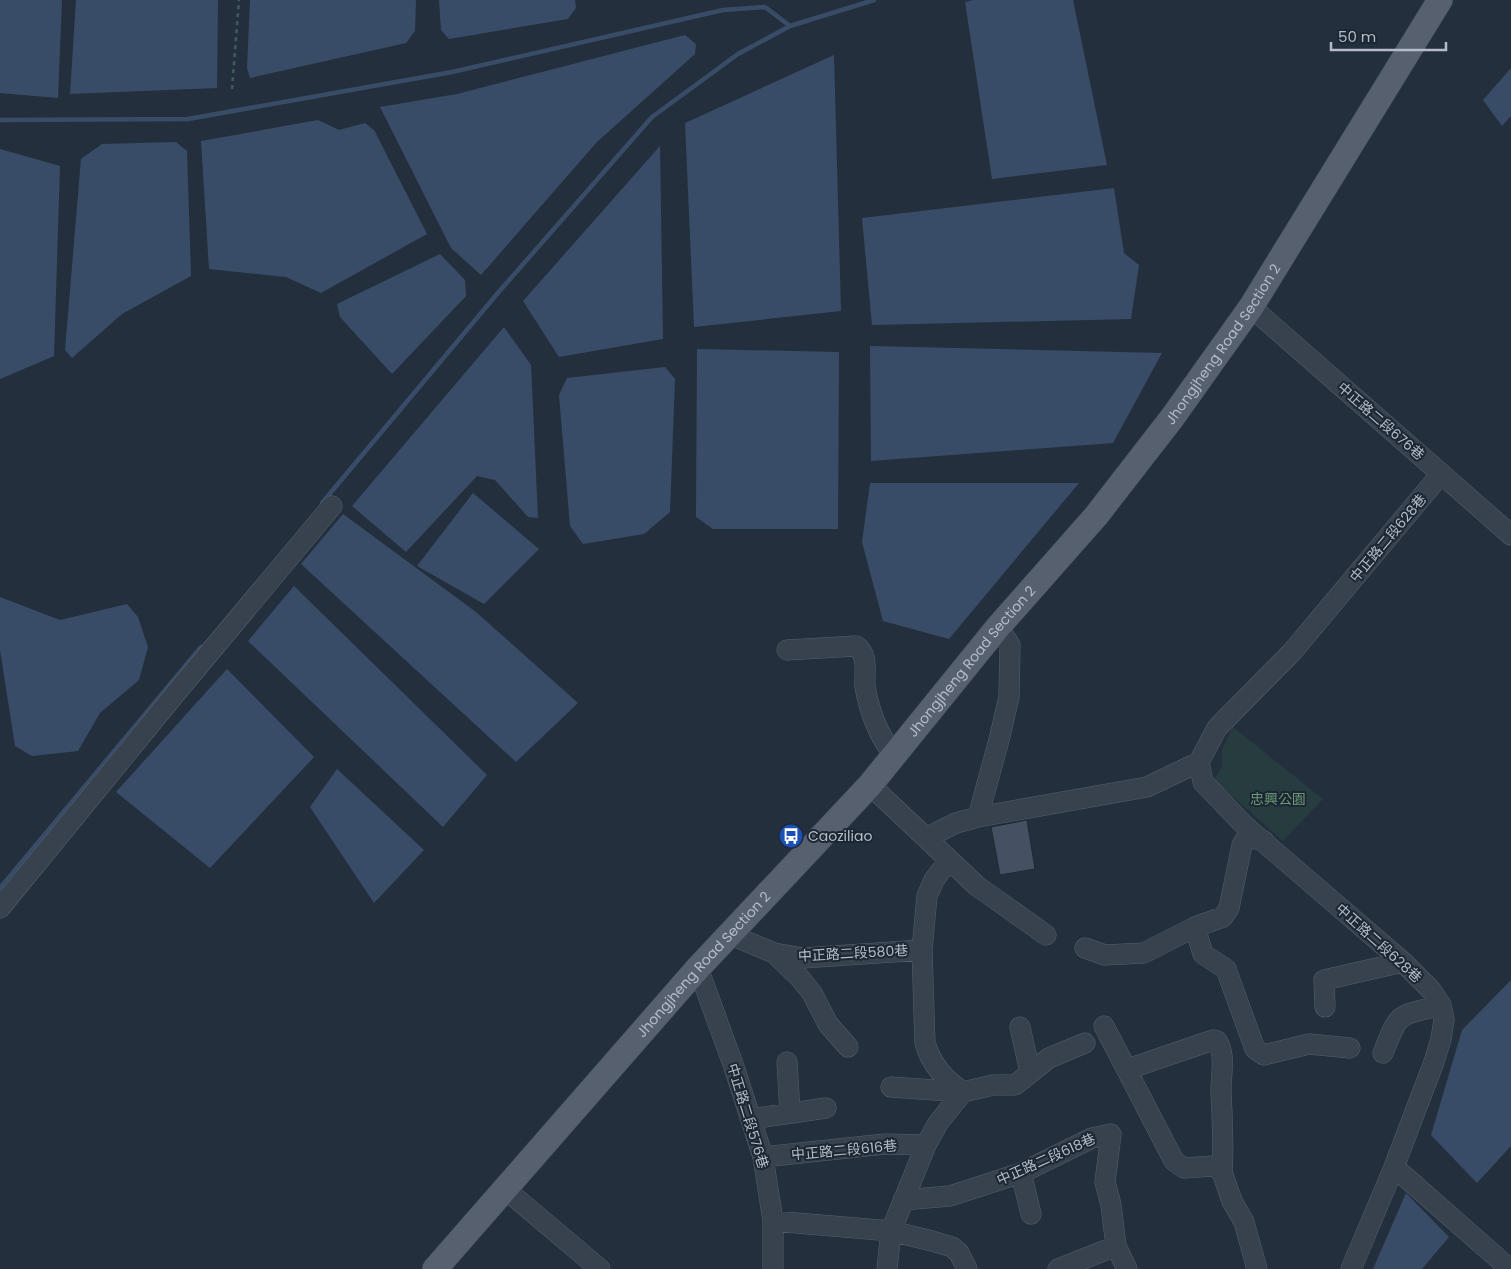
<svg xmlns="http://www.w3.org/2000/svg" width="1511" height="1269" viewBox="0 0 1511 1269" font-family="Poppins,'Noto Sans TC',sans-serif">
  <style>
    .green { fill: #263c3f }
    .water { fill: #394c67 }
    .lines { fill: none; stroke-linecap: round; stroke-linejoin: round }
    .stream { stroke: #394c67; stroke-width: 4.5 }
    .building { fill: #455162; stroke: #1f2835 }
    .minor-casing { stroke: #565f6c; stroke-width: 21 }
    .major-casing { stroke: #414a57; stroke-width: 26 }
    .path { stroke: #44595c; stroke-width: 2.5; stroke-dasharray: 4 4; stroke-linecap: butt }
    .minor { stroke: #38414e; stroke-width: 20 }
    .major { stroke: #56606e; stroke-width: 25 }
    .labels { text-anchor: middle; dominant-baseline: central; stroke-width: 4; stroke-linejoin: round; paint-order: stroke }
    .street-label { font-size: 14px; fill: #b4bcc9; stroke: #1d2633 }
    .park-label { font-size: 14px; fill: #6b9a76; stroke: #1d2633 }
    .poi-label { font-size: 14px; fill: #b4bcc9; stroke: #1d2633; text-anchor: start }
  </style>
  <rect width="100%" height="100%" fill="#242f3e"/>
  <path class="green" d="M1233,727L1323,799L1283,841L1214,780L1222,767V749Z"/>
  <path class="water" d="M0,0H62L58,98L0,93Z
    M76,0H218L217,88L70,94Z
    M250,0H416L415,31L406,43L250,78L247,68Z
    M439,0H575L576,8L568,19L449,39L441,30Z
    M973,0H1073L1107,165L992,179L965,2Z
    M685,35L696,44L695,54L597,142L481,275L451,248L380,107L457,94Z
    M834,55L841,311L694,327L685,123Z
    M1511,68V116L1502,126L1483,100Z
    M318,120L339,130L365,123L374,130L427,234L321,293L286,277L209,269L201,141Z
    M176,142L187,151L191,276L122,314L72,358L65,350L81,159L102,144Z
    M660,146L663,339L559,357L523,301Z
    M0,149L60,166L54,356L0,379Z
    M1114,188L1124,253L1139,265L1131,319L872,325L862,218Z
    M440,254L465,280L466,296L392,374L340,317L337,304Z
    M504,327L531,365L538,518L528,517L495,480L477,476L406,552L352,506Z
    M870,346L1162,353L1113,443L871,461Z
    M697,349L839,352L838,529H713L696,517Z
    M665,367L675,379L670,512L644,534L583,544L570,526L559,395L567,378Z
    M870,483H1079L949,639L883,621L862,542Z
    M473,493L539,549L484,604L417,566Z
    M343,514L476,612L578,703L516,762L301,564Z
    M294,586L487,775L443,827L248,641Z
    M0,597L60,620L127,604L138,617L148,647L139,680L100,713L78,751L32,756L15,746L0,650Z
    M227,669L314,757L210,868L116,792Z
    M337,769L424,850L374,903L310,807Z
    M1511,980V1146L1477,1183L1431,1135L1462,1030Z
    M1406,1193L1449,1237L1422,1269H1373Z"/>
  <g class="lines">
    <path class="stream" d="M0,120L188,119L452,72L723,10L765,7L790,26
      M322,503L497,294L652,117L738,54L790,26L874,0
      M0,888L201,647"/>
  </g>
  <path class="building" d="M1027,820L1035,869L1000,875L991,827Z"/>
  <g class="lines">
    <defs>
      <path id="minor" d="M1251,307L1511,535
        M787,650L856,646C869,654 864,673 865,686C869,711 878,734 893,754
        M870,785L977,886L1046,935
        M978,817L999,740L1009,697L1010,645L998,627
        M926,838L956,823L978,817L1147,787L1199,762
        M949,860L934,880L927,896L922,950L925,1043C931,1064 945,1080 963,1092
        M0,908L180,688L332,506
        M1195,927L1203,954L1226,969L1255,1049L1264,1055L1309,1044L1350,1048
        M729,934L774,953L803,958L922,950
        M1085,948L1105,955L1144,953L1195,927L1223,917L1229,908L1242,845L1247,837L1264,841
        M774,953L799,977L812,993L828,1024L848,1047
        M698,968L734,1067L763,1157L773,1221V1269
        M1325,1007L1324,980L1403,962
        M1104,1026L1174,1161L1184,1168L1214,1166L1222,1172L1232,1201L1244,1222L1257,1269
        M1020,1027L1030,1072
        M1383,1053C1400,1010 1397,1017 1441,1005
        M787,1062L790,1113
        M1128,1069L1213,1040L1217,1041C1226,1054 1221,1074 1221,1090C1222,1118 1224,1144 1222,1172
        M891,1087L963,1092
        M751,1119L826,1108
        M763,1157L885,1144L926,1145
        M1394,1167L1510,1269
        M1021,1173L1031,1214
        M505,1189L600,1269
        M903,1200L950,1196L1021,1173L1092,1138L1111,1134L1105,1182L1111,1205L1116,1246L1127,1269
        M773,1221L891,1231L932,1241L952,1247L959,1253L967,1269
        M887,1269L891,1231L926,1145L938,1123L963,1092L993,1085H1015L1049,1058L1085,1043
        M1058,1269L1116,1246
        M1351,1269L1394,1167L1434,1062L1441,1039L1444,1020L1441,1005L1431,990L1403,962L1245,826L1203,782L1199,762L1217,728L1292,652L1441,474"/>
      <g id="major">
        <path id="s1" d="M435,1269L698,968L870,785L998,627L1096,516L1172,418L1251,307L1440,0"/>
      </g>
    </defs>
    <use href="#minor" class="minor-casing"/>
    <use href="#major" class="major-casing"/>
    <path class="path" d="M232,89L239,0"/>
    <use href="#minor" class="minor"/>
    <use href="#major" class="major"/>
  </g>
  <defs>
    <symbol id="bus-disc" viewBox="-11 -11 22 22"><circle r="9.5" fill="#1a4fb4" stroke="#1d2633"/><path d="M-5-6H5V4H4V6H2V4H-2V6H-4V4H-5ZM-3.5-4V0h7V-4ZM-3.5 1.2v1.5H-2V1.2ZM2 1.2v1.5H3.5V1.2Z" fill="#fff"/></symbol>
  </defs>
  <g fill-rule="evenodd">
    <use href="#bus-disc" x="777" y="822" width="28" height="28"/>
  </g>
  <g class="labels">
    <g class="street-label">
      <text stroke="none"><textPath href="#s1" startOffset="1216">Jhongjheng Road Section 2</textPath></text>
      <text transform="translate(1381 421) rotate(41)">中正路二段676巷</text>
      <text transform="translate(1388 538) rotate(-50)">中正路二段628巷</text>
      <text stroke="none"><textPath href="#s1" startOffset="811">Jhongjheng Road Section 2</textPath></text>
      <text transform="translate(1379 943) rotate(42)">中正路二段628巷</text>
      <text transform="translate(853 953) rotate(-3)">中正路二段580巷</text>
      <text stroke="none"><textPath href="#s1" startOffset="406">Jhongjheng Road Section 2</textPath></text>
      <text transform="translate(748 1116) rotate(73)">中正路二段576巷</text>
      <text transform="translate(844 1150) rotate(-5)">中正路二段616巷</text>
      <text transform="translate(1046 1159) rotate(-24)">中正路二段618巷</text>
    </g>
    <g class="park-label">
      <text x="1278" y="799">忠興公園</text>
    </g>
    <g class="poi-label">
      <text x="808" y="836">Caoziliao</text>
    </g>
  </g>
  <path d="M1331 42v8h115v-8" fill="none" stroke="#b4bcc9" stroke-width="2.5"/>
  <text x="1338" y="42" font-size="15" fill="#b4bcc9" stroke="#1d2633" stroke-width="4" paint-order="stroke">50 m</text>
</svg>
